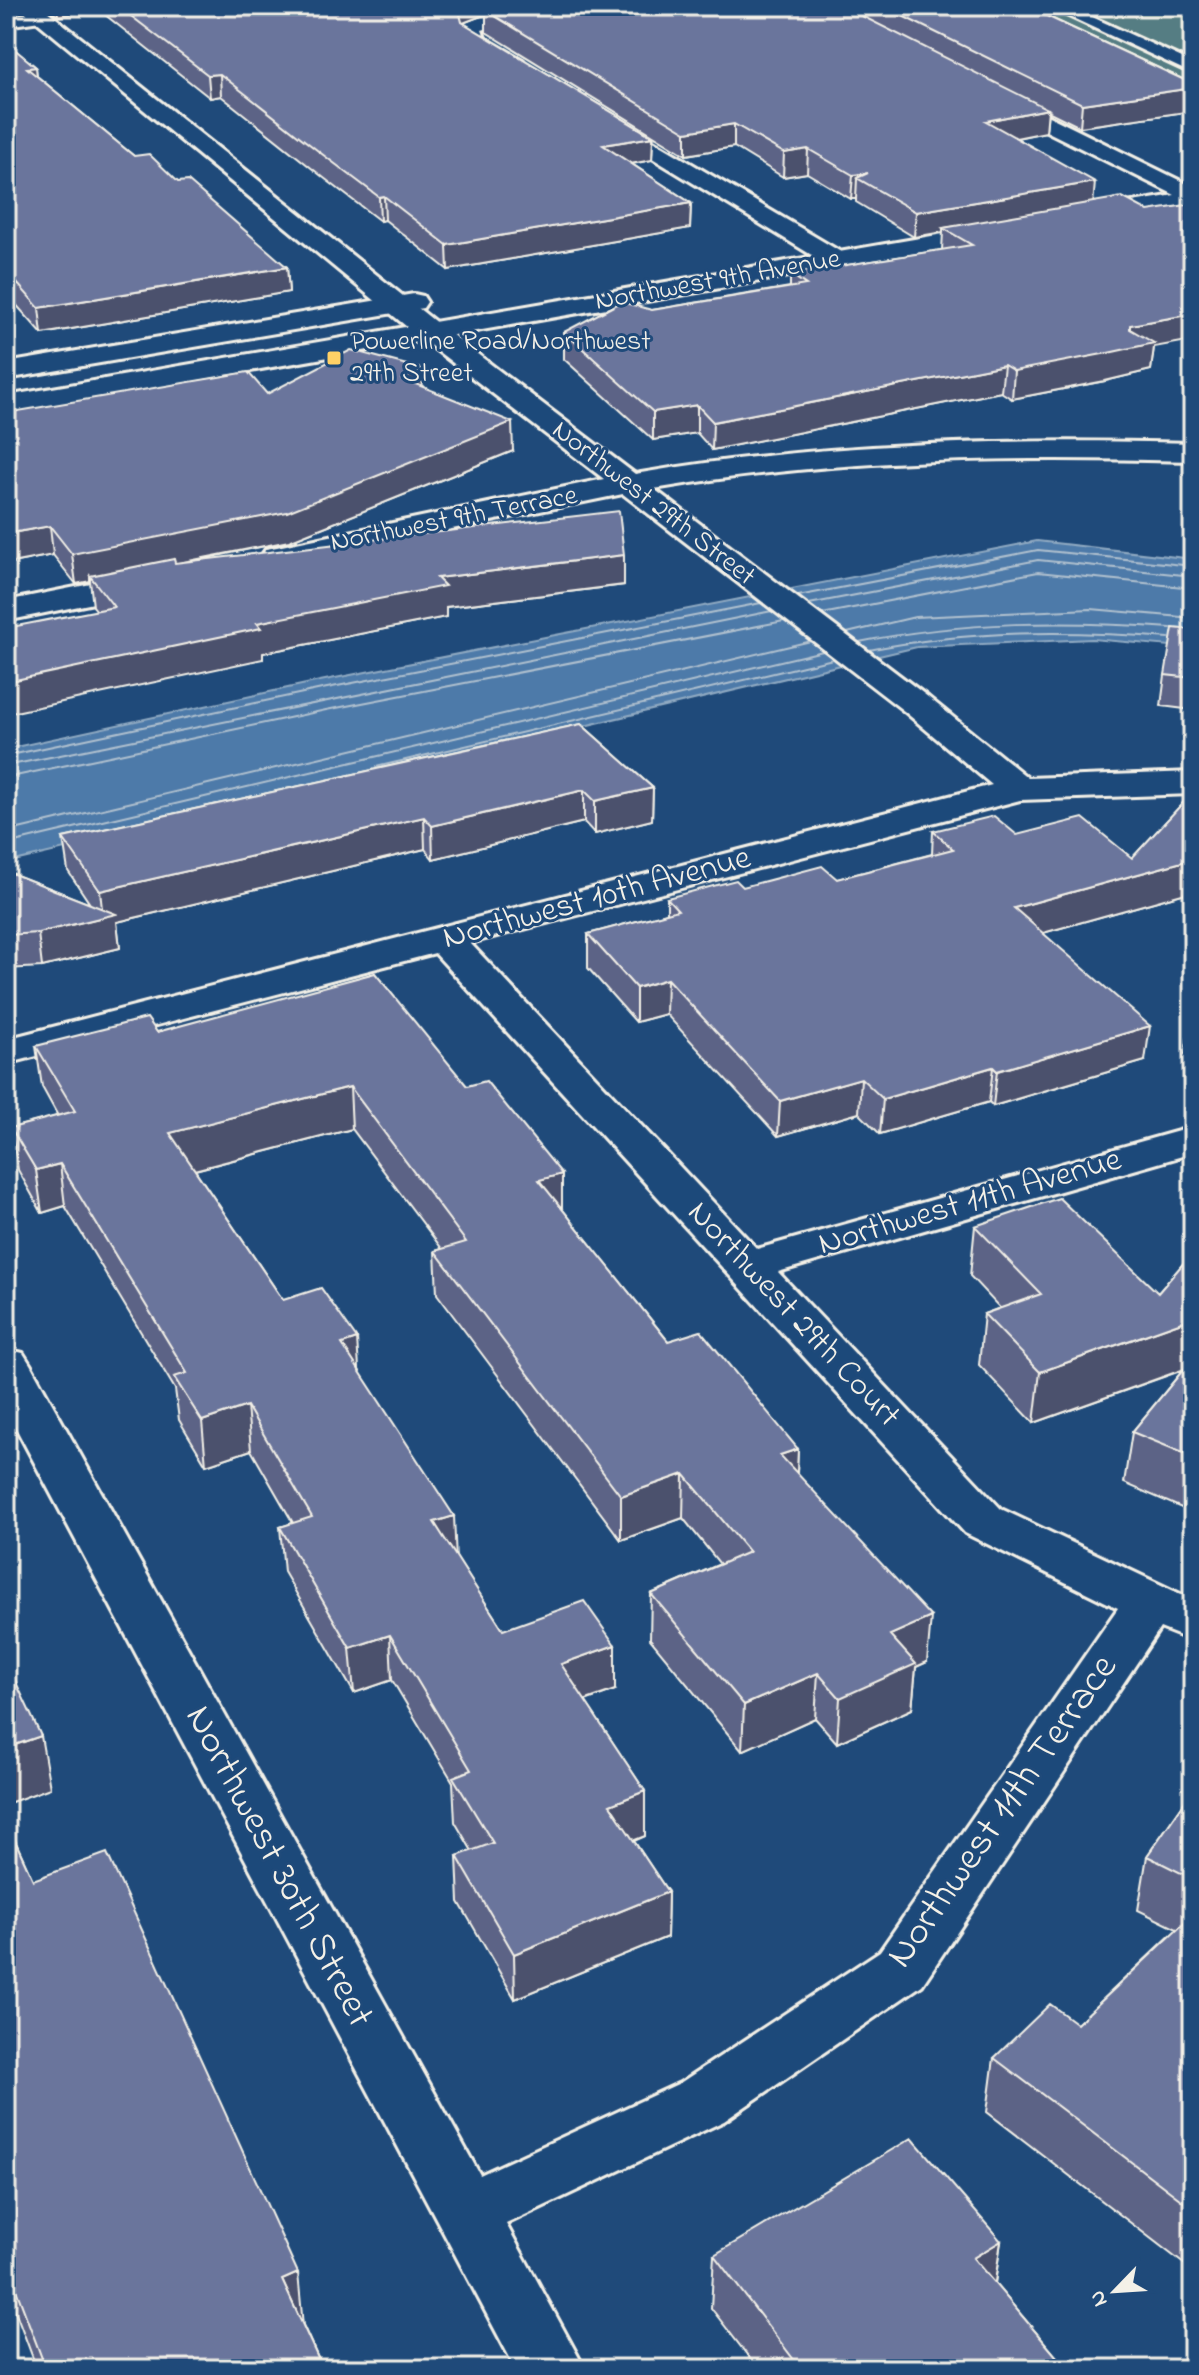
<svg xmlns="http://www.w3.org/2000/svg" width="1199" height="2375" viewBox="0 0 1199 2375" font-family="'Indie Flower',sans-serif">
  <style>
    .green { fill: #557d83; stroke: #a4b7b6; stroke-width: 2 }
    .water { fill: #4d7aa9; stroke: #90aac2; stroke-width: 2 }
    .lines { fill: none; stroke-linecap: round; stroke-linejoin: round }
    .shore { stroke: #b1c1cf; stroke-width: 2 }
    .lane-casing { stroke: #f4f1e8; stroke-width: 6 }
    .street-casing { stroke: #f4f1e8; stroke-width: 6 }
    .secondary-casing { stroke: #f4f1e8; stroke-width: 6 }
    .lane { fill: #1f4a7a; fill-rule: evenodd }
    .street { fill: #1f4a7a; fill-rule: evenodd }
    .secondary { fill: #1f4a7a; fill-rule: evenodd }
    .wall { fill: #5c6486; stroke: #f4f1e8; stroke-width: 2 }
    .shaded-wall { fill: #4b516d; stroke: #f4f1e8; stroke-width: 2 }
    .building { fill: #6b749c; stroke: #f4f1e8; stroke-width: 2 }
    .poi-dot { fill: #ffd166; stroke: #1f4a7a; stroke-width: 3 }
    .labels { text-anchor: middle; dominant-baseline: central; stroke-width: 6; stroke-linejoin: round; paint-order: stroke }
    .far-street-label { font-size: 28px; fill: #f4f1e8; stroke: #1f4a7a }
    .far-poi-label { font-size: 28px; fill: #f4f1e8; stroke: #1f4a7a; text-anchor: start }
    .street-label { font-size: 34px; fill: #f4f1e8; stroke: #1f4a7a }
    .near-street-label { font-size: 40px; fill: #f4f1e8; stroke: #1f4a7a }
  </style>
  <rect width="100%" height="100%" fill="#1f4a7a"/>
  <filter id="ink" filterUnits="userSpaceOnUse"><feTurbulence type="fractalNoise" baseFrequency=".0125" numOctaves="2"/><feDisplacementMap in="SourceGraphic" scale="16" xChannelSelector="R" yChannelSelector="G"/><feConvolveMatrix kernelMatrix="1 2 1 2 8 2 1 2 1" color-interpolation-filters="sRGB"/></filter>
  <g filter="url(#ink)">
    <path class="green" d="M1016,6H1193V86Z"/>
    <path class="water" d="M1037,541L1193,559V648L1092,639L917,647L6,863V749L320,681Z"/>
    <g class="lines">
      <path class="shore" d="M798,596L1038,550L1193,566
        M809,604L1038,560L1193,576
        M822,614L1038,572L1193,588
        M847,633L915,617L1091,609L1193,618
        M859,642C963,621 1066,620 1171,628
        M869,650C969,630 1068,630 1169,638
        M6,756L322,689L761,603
        M6,766L772,611
        M376,767L833,659
        M6,778L326,710L784,621
        M6,832L811,641
        M6,844L823,651"/>
      <defs>
        <path id="lane" d="M1047,6H1068L1193,63V74Z
          M41,12L49,17L47,20L6,26V16Z"/>
        <path id="street" d="M18,6H41L438,324L635,474C820,442 1006,438 1193,443V461C1013,456 832,458 654,489L928,697L1028,778L1193,772V794L1020,800L470,943L757,1249L1193,1127V1153L778,1272L1001,1509L1193,1600V1641L1160,1628L922,1985L724,2121L506,2224L585,2369H516L6,1409V1349L23,1353L30,1364L480,2175L680,2083L880,1951L1118,1608L965,1533L435,953L6,1064V1039L992,785L904,711L623,494L277,565L266,563L261,556L266,549L277,547L604,479L418,336Z
          M537,6H591L581,12L501,24L482,30L485,38L523,60L526,65L523,70H507L464,41L460,27L464,23L497,12Z
          M992,88L1193,187V204L984,100L981,95Z
          M601,110L846,255L850,260L837,268L828,265L593,122L590,117L593,112Z
          M151,572L162,575L167,582L162,589L6,621V601Z"/>
        <path id="secondary" d="M1193,192V206L1084,224L1072,217L1084,210Z
          M1001,224L1014,232L1010,237L6,414V396Z
          M414,294L423,296L427,302L423,308L6,379V363Z"/>
      </defs>
      <use href="#lane" class="lane-casing"/>
      <use href="#street" class="street-casing"/>
      <use href="#secondary" class="secondary-casing"/>
      <use href="#lane" class="lane"/>
      <use href="#street" class="street"/>
      <use href="#secondary" class="secondary"/>
    </g>
    <path class="wall" d="M45,6H1047V9L1036,11L1193,84V111L1080,127L1048,111L1046,132L1017,138L1093,202L1154,347L1151,370L1105,381L1012,399L1001,392L712,450L697,433L653,440L564,359V332L652,310L790,287V274L942,250L943,232L914,237L856,202V199H851L807,173L783,177L734,147L686,155L486,32V14L463,23L653,137L652,160L632,164L691,203L690,228L448,270L385,220L380,221L324,178L221,96L210,98L99,10L58,16Z
      M6,33L10,46L36,67L37,76L134,156L178,182L287,267L289,292L42,334L13,301L6,302Z
      M423,387L513,451L289,541L188,562L624,555V585L446,607V617L263,653V659L97,611L93,606L90,581L76,584L53,555L6,564V413L267,394Z
      M1193,630V710L1161,706L1165,675Z
      M581,724L653,788L652,820L595,834L584,822L433,859L425,849L117,922L120,948L42,967L6,969V871L90,904L68,871L63,838Z
      M1193,792V891L1043,933L1145,1061L993,1106L989,1102L880,1134L859,1113L778,1136L666,1014L636,1022L588,968V934L667,913V898L743,887L837,879L932,854L933,831L1017,835L1132,858Z
      M1193,1007V1055L1185,1054Z
      M157,1032L467,1086L562,1174V1209L668,1341L798,1449L797,1473L927,1662L916,1667L912,1709L837,1743L815,1718L742,1751L650,1639L651,1594L720,1564L683,1518L621,1540L437,1294L435,1251L442,1249L352,1129L195,1170L283,1300L359,1370L455,1556L503,1630L615,1690L585,1701L645,1791V1836L634,1841L668,1892L667,1937L515,1999L459,1902L457,1856L472,1851L455,1822L453,1782L392,1680L354,1693L284,1572L280,1527L293,1523L251,1450L206,1465L179,1420L175,1389L65,1206L42,1213L18,1170L11,1128L58,1116L42,1087L36,1046Z
      M975,1226L1158,1293L1193,1252V1513L1124,1483L1132,1432L1183,1370L1034,1423L979,1365L984,1314L1000,1308L970,1276Z
      M1193,1790V2271L987,2112L994,2058L1077,2024L1177,1929L1138,1910L1147,1856Z
      M6,1821L33,1880L303,2325L323,2369H37L6,2286Z
      M1001,2241L995,2284L1062,2363L1061,2369H758L711,2308L714,2255Z"/>
    <path class="shaded-wall" d="M6,6H19L20,11L6,14Z
      M57,6H98L99,10L58,16Z
      M457,6H517L485,10L486,14L458,25Z
      M1001,6H1047V9L1000,17Z
      M6,36H9L12,58L6,59Z
      M36,67L38,89L27,68Z
      M220,74L221,96L210,98L208,75Z
      M1193,88V111L1080,127L1082,104Z
      M1048,109L1046,132L985,144L986,121Z
      M734,124V147L686,155V132Z
      M653,137L652,160L603,169V145Z
      M808,149L807,173L783,177L784,153Z
      M868,173L857,178L856,199H851L853,175Z
      M1095,182L1093,206L943,228V232L914,237L916,212Z
      M384,196L385,220L380,221L379,197Z
      M691,203L690,228L448,270L447,245Z
      M287,267L289,292L42,334L39,308Z
      M10,275L13,301L6,302V276Z
      M1193,314V340L1154,347L1151,370L1105,381L1012,399L1014,371L1130,325Z
      M1004,365L1001,392L712,450L713,422Z
      M422,369L423,396L403,379Z
      M697,405V433L653,440V412Z
      M512,422L513,451L289,541L93,580L90,576V581L76,584L72,554Z
      M50,526L53,555L6,564V534Z
      M624,555V585L446,607V617L263,653V659L6,714V682L257,623L437,578Z
      M653,788L652,820L595,834V801Z
      M584,790V822L433,859L432,826Z
      M424,817L425,849L117,922L120,948L42,967L38,933L103,917L100,891Z
      M1193,859V891L1011,942L1014,908Z
      M667,979L666,1014L636,1022V988Z
      M1150,1026L1145,1061L993,1106L997,1071Z
      M993,1067L989,1102L880,1134L883,1099Z
      M861,1078L859,1113L778,1136L780,1101Z
      M350,1087L352,1129L175,1175L170,1133Z
      M60,1164L65,1206L42,1213L36,1170Z
      M562,1174V1216L539,1180Z
      M1193,1318V1366L1034,1423L1040,1372Z
      M357,1339L360,1383L342,1344Z
      M247,1406L251,1450L206,1465L202,1421Z
      M798,1449L796,1493L780,1455Z
      M684,1474L683,1518L621,1540V1496Z
      M454,1516L456,1561L434,1522Z
      M931,1617L927,1662L916,1667L912,1709L837,1743L840,1698L890,1635Z
      M390,1635L392,1680L354,1693L350,1648Z
      M615,1645V1690L561,1709V1664Z
      M818,1673L815,1718L742,1751L744,1705Z
      M41,1736L50,1788L6,1804V1748Z
      M645,1791V1836L610,1850V1805Z
      M668,1892L667,1937L515,1999L514,1954Z
      M1001,2241L993,2295L973,2258Z
      M298,2273L303,2326L282,2280Z"/>
    <path class="building" d="M118,6H458L462,22L653,137L603,145L691,203L447,245L384,196L379,197L322,154L220,74L208,75Z
      M510,6H842L1048,109L986,121L1095,182L916,212L857,178L868,173L853,175L808,149L784,153L734,124L686,132L485,10Z
      M882,6H1025L1193,84V88L1082,104Z
      M6,42L36,67L27,68L134,156L149,154L178,182L188,181L287,267L39,308L10,275L6,276Z
      M1122,197L1148,211L1193,204V314L1130,325V329L1154,343L1108,353L1014,371L1004,365L713,422L697,405L653,412L564,332L621,302L652,310L806,285L790,274L972,245L943,228Z
      M351,350L422,369L403,379L512,422L287,512L72,554L50,526L6,534V413L248,372L267,394Z
      M619,511L624,555L437,578L445,586L257,623L261,628L6,682V628L114,607L90,576L174,559L175,563Z
      M1173,628L1193,630V678L1165,675Z
      M581,724L653,788L595,801L584,790L432,826L424,817L100,891L63,838Z
      M1193,792V859L1014,908L1150,1026L997,1071L993,1067L883,1099L861,1078L780,1101L667,979L636,988L588,934L678,910L667,898L736,880L743,887L822,866L837,879L953,849L933,831L994,816L1017,835L1083,818L1132,858Z
      M6,871L116,914L38,933L6,935Z
      M375,973L467,1086L486,1081L562,1174L539,1180L668,1341L701,1331L798,1449L780,1455L931,1617L890,1635L916,1664L840,1698L818,1673L744,1705L651,1594L749,1552L684,1474L621,1496L435,1251L466,1242L350,1087L170,1133L283,1300L321,1288L357,1339L342,1344L454,1516L434,1522L503,1630L584,1601L615,1645L561,1664L645,1791L610,1805L668,1892L514,1954L457,1856L493,1843L453,1777L471,1770L390,1635L350,1648L280,1527L312,1517L247,1406L202,1421L174,1377L187,1373L60,1164L36,1170L11,1128L75,1111L36,1046L147,1018L157,1032Z
      M1059,1198L1158,1293L1193,1252V1318L1040,1372L984,1314L1041,1294L975,1226Z
      M1193,1358V1457L1132,1432Z
      M13,1676L41,1736L6,1748V1679Z
      M1193,1790V1879L1147,1856Z
      M6,1821L33,1880L107,1853L298,2273L282,2280L323,2369H46L6,2263Z
      M1193,1915V2209L994,2058L1050,2004L1077,2024Z
      M912,2138L1001,2241L973,2258L1062,2363L1053,2369H801L714,2255Z"/>
  </g>
  <rect class="poi-dot" x="326" y="350" width="16" height="16" rx="4"/>
  <g class="labels">
    <g class="far-street-label">
      <text transform="translate(718 281) rotate(-10)">Northwest 9th Avenue</text>
      <text transform="translate(653 504) rotate(38)">Northwest 29th Street</text>
      <text transform="translate(454 520) rotate(-11)">Northwest 9th Terrace</text>
    </g>
    <g class="far-poi-label">
      <text x="350" y="342">Powerline Road/Northwest<tspan x="350" dy="32">29th Street</tspan></text>
    </g>
    <g class="street-label">
      <text transform="translate(597 899) rotate(-15)">Northwest 10th Avenue</text>
      <text transform="translate(970 1203) rotate(-16)">Northwest 11th Avenue</text>
      <text transform="translate(793 1315) rotate(47)">Northwest 29th Court</text>
    </g>
    <g class="near-street-label">
      <text transform="translate(1003 1812) rotate(-55)">Northwest 11th Terrace</text>
      <text transform="translate(278 1867) rotate(62)">Northwest 30th Street</text>
    </g>
  </g>
  <rect width="1199" height="2375" fill="none" stroke="#1f4a7a" stroke-width="32"/>
  <rect x="16" y="16" width="1167" height="2343" fill="none" stroke="#f4f1e8" stroke-width="3" filter="url(#ink)"/>
  <g transform="translate(1115 2291) rotate(245)" stroke="#1f4a7a" stroke-width="6" paint-order="stroke">
  <path d="M0-6L14 30L0 20L-14 30Z" fill="#f4f1e8"/>
  <text y="-12" font-size="22" font-weight="bold" text-anchor="middle" fill="#f4f1e8">N</text>
  </g>
</svg>
